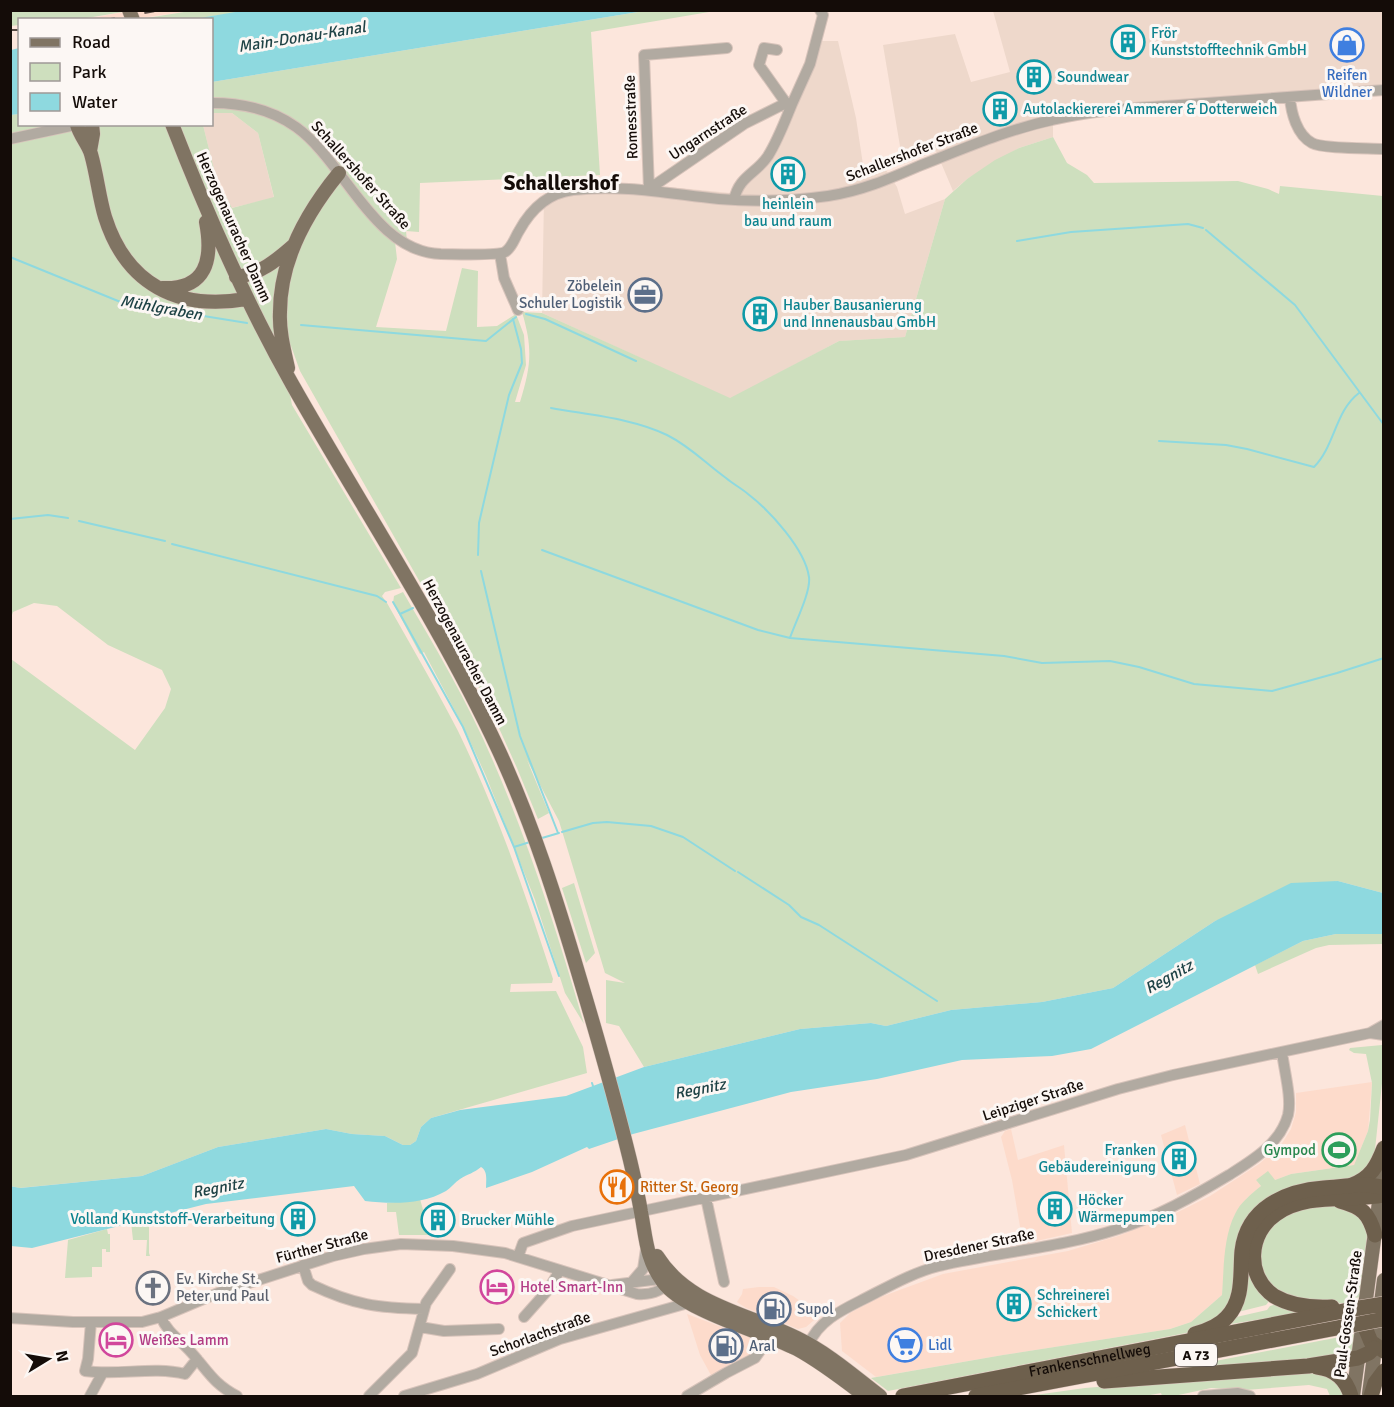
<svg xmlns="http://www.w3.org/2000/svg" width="1394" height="1407" viewBox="0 0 1394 1407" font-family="Signika,sans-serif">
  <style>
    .built { fill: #fddbcb }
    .industrial { fill: #eed8cb }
    .green { fill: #cedfbe }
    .water { fill: #8ed9df }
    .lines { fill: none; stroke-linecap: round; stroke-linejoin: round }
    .stream { stroke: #8ed9df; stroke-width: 2 }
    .minor-casing { stroke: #d7c3ba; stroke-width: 12 }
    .major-casing { stroke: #d7c3ba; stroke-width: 15 }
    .highway-casing { stroke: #d7c3ba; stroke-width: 16 }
    .minor { stroke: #b1aaa1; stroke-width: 10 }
    .major { stroke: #807463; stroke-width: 14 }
    .highway { stroke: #6e604d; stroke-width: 15 }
    .rail { stroke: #554943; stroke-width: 2; stroke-dasharray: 10 10; stroke-linecap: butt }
    .major-bridge-casing { stroke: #d7c3ba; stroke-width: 15; stroke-linecap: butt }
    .highway-bridge-casing { stroke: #d7c3ba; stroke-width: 16; stroke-linecap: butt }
    .major-bridge { stroke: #807463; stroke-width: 14 }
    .highway-bridge { stroke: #6e604d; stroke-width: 15 }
    .labels { text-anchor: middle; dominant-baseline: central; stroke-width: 6; stroke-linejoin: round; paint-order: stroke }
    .shield { fill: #fcf7f4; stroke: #5a524f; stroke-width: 1.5 }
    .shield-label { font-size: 14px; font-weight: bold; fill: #140c08 }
    .culture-label { font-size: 15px; fill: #0d838f; stroke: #fcf7f4; text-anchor: start }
    .shop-label { font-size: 15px; fill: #366cbe; stroke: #fcf7f4 }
    .street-label { font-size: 15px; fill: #140c08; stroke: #fcf7f4 }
    .service-label { font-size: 15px; fill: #4e5e75; stroke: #fcf7f4; text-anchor: start }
    .leisure-label { font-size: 15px; fill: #27864d; stroke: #fcf7f4; text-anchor: end }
    .food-label { font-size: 15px; fill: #c56008; stroke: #fcf7f4; text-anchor: start }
    .worship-label { font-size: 15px; fill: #5b616d; stroke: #fcf7f4; text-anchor: start }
    .hotel-label { font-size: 15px; fill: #b23c85; stroke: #fcf7f4; text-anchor: start }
    .water-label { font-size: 16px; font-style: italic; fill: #1e4245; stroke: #fcf7f4 }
    .district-label { font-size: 21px; font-weight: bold; fill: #140c08; stroke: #fcf7f4 }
  </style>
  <rect width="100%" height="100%" fill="#fce6dc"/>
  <path class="built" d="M129,11H190L134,19L81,20Z
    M1372,1082L1368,1131L1354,1165L1291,1174L1275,1180H1256L1261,1186L1247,1198L1235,1214L1228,1238L1222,1295L1191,1322L1170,1329L1003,1355L876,1377L842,1351L840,1323L850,1313L878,1298L943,1274L1068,1251L1118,1236L1174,1214L1210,1196L1259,1164L1281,1145L1291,1129L1296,1112V1093Z
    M1185,1125L1200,1184L1177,1195L1161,1135Z
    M1011,1129L1018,1160L1064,1145L1072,1233L1023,1244L1012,1180L1001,1137L1005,1131Z
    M759,1287H774L793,1296L820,1315L806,1327L798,1329L746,1308L737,1302L742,1294L743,1289Z
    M687,1314L759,1341V1344L752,1354L712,1377L700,1355Z"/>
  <path class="industrial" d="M993,11H1383V88L1053,118V137L1019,148L967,179L953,191L936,151L903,164L883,45L955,34L971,82L1010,72Z
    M822,41H838L856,118L865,178L886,170L897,187L905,214L945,199L905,337L839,341L730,399L542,313L544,197L557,187L640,184L730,193L741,191L756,172L814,65Z
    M212,113H232L258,133L274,198L231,208L223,187L216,177L203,125L212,124Z"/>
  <path class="green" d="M10,11H129L81,19L20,20L19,25L11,26Z
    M190,11H247L194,19L134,20Z
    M644,11H715L591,32L600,175L420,183L419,232L406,231L408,251L395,242L397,259L376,327L446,331L462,268L478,271L477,327L497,326L516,314L524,335L526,365L515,402H520C531,366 533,349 522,312L542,313L730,398L839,341L905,337L945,199L967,179L995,160L1019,148L1053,137L1067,163L1087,175L1094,183L1238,181L1268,189L1279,194L1280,186L1383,196V893L1338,881L1215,921L1113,988L1042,1002L951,1010L886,1026L871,1023L800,1029L644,1067L619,1026L606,1023V980L625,983L605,973L559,821L527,760L549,813L538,819L517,768L489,706L450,635L300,371L291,346L281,347L292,405L401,588L385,592L382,596L387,603C411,646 436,688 458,731C497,811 526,895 553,979L552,983L511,984L510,992L556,991L583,1047L587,1073L431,1118L421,1127L416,1141L410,1145H403L385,1136L352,1134L326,1129L218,1147L142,1176L19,1188L11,1186V659L135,750L165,708L171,689L162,670L108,645L57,606L34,603L13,612L11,618V115L19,114L20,124L203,125L216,177L232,208L274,197L258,133L232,113H212V82Z
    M403,592C435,647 468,702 493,761C530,846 558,935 584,1024L565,993L535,900L486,776L463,726L424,652L420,654L393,603L394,596Z
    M574,883L595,953L586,963L562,888Z
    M1336,934H1383V944L1329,945L1316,948L1258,974L1255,965L1303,941Z
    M1382,1045L1383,1074L1374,1159L1356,1180L1284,1192L1221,1317L1191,1332L888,1391L871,1378L1003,1355L1170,1329L1191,1322L1222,1295C1224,1269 1223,1238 1235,1214C1240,1203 1251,1194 1261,1186L1256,1180L1268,1171L1275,1180L1291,1174L1354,1165L1368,1131L1370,1120L1372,1083L1366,1054L1354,1053L1349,1050L1350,1048Z
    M420,1199L427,1224L437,1235H399L396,1212H387V1203Z
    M1339,1205L1350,1207L1368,1227L1360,1297L1346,1300L1345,1303L1324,1305L1274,1292L1258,1265L1263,1233L1294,1209Z
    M149,1217V1253L150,1256H146L147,1240H133L131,1222Z
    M107,1229L108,1234H110V1252H106V1249H102V1267H92V1277L65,1278L68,1240Z
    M1252,1239L1272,1298L1266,1305L1238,1312Z
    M1280,1303L1304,1312L1225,1325L1232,1318L1267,1310L1270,1306Z
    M1355,1334L1352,1355L1169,1370Z
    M1321,1372L1339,1382L1344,1396H1330L1327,1389L1309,1385L1245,1390L1211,1388L1174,1396H1162L1161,1393L1145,1396H1028L1085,1388L1145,1383Z"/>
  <path class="water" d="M247,10H644V11L212,82V20L194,19Z
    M19,48V114L11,115V50Z
    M1338,881L1383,893V934H1336L1303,941L1091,1049L1052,1056L962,1060L877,1079L791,1092L633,1134L589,1149L587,1147L532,1172L486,1188C486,1180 488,1171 481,1167C474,1173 468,1174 460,1179C455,1182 451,1188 446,1191C422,1205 391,1204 365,1201L354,1186L206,1204L32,1248L11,1246L10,1186L20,1188L142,1176L218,1147L326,1129L352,1134L385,1136L403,1145H410L416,1141L421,1127L431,1118L460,1110L566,1096L644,1067L800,1029L871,1023L886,1026L951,1010L1042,1002L1113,988L1215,921L1291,883Z"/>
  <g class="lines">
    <path class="stream" d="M1206,230L1295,305L1384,425
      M1017,241L1071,232L1188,224L1203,228
      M10,257L123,303L247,323
      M526,314L545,319L636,361
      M301,325L486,341L516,317
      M551,408C589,415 632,418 667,435C691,447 705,463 726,478C733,484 741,488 748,494C770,511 805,549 809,577C811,592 795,623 790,638
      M1159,441L1226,445L1247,449L1314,467C1335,446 1335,411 1359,393
      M10,519L48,515L68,518
      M79,521L165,541
      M172,544L377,596L386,602
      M542,550L758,630L790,638L1004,656L1042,663L1110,661L1139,667L1194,684L1272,691L1337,673L1384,658
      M478,555L479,523L485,497L509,395L522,363L521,349L513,319
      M481,571L520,736L558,833
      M393,602L400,614
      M413,608L400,614L463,727L514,847
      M562,832L593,823L607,822L651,826L683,837L735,871
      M542,838L559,833
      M530,842L514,847L559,976
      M738,872L789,905L801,917L819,925L937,1001
      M592,1083L593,1086"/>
    <defs>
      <path id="minor" d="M777,50L764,48L759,65L786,103
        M1290,97C1291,113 1297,135 1312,143C1323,149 1369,148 1384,149
        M212,103C242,103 271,109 296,127C345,162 374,252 441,254C453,254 497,256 505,252C512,248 515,237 519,231C531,209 548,193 573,190C623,184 670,194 719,199C756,202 792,201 828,196C861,191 889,179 919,166C963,149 1006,130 1052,120C1093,110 1137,108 1179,105C1247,100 1315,95 1384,90
        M10,139L80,124
        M649,189L744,124L786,103L792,104L810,64L823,15L820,10
        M649,189L644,55L727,48
        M734,200C739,176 756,174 768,156C778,140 785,121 792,104
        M500,254L504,278L518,310
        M1370,1033L1384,1025
        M706,1198L724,1282
        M518,1257L523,1243L572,1226L906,1155L1118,1089L1173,1075L1370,1033L1384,1035
        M303,1265L308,1281L312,1285C354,1305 378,1308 424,1309
        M631,1283L643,1269L646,1249
        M612,1285L668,1278
        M161,1317C167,1332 179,1339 189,1350C207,1369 212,1383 237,1396
        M524,1317L548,1290L560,1270
        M10,1318L73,1322H142L161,1317L218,1293L333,1256L364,1249L401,1244L453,1246L505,1253L637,1294C651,1295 662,1292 670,1280
        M91,1322L88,1359L85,1371C118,1376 153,1366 185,1374L197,1359
        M420,1327L444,1331L499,1329
        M809,1344C818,1322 840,1311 860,1301C886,1288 911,1273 939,1266C998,1252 1060,1248 1118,1229C1157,1217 1194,1196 1229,1175C1253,1160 1280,1144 1288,1115C1292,1098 1284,1070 1282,1052
        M90,1396L102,1374
        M369,1396L412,1353L426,1303L450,1269
        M404,1396L477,1374L560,1339L688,1303
        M687,1396L726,1373L755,1358L770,1337
        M1203,1396L1238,1393L1250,1396"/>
      <path id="major" d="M172,124C207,214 245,301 292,384C361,506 440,624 499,751C533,825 557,901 580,979C598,1039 615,1099 630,1160C634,1177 638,1194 641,1212C646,1238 646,1259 663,1282C684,1311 763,1332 797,1349C821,1362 844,1380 865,1396
        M77,125C80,136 88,144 91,154C97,175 99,197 105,217C126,284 178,311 246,299
        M90,151L93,134L92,124
        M236,277C259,275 277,260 294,245
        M162,288C207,290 213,259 206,222
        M288,368C284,350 279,331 280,312C280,260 307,212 339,173
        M657,1256C688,1306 748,1313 797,1338C828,1353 854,1376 880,1396
        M1369,1394L1384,1280
        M1353,1396L1384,1165"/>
      <g id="highway">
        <path d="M1352,1185C1371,1178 1377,1166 1384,1148"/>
        <path d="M1340,1201C1362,1207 1369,1213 1375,1235"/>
        <path d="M1332,1307C1313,1308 1291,1306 1274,1296C1245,1276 1248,1233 1276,1214C1307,1192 1349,1202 1384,1195"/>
        <path d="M1364,1325L1371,1342L1384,1351"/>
        <path d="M1195,1334C1206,1331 1220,1325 1227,1317C1244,1299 1240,1274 1242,1251C1247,1208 1285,1191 1324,1188C1343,1187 1365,1182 1384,1188"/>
        <path d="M1317,1367C1335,1369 1346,1379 1351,1396"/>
        <path d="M1104,1381L1308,1366L1358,1358L1369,1353L1374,1348"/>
        <path id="s1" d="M903,1396L1359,1308"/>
        <path d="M976,1396L1342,1327"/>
        <path d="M1371,1396L1375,1383L1384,1371"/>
      </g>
    </defs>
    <use href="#minor" class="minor-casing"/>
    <use href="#major" class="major-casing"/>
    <use href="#highway" class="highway-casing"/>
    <use href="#minor" class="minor"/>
    <use href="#major" class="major"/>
    <use href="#highway" class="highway"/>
    <path class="rail" d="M105,20L161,10
      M10,30H20"/>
    <defs>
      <path id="major-bridge" d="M129,10L133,20"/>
      <path id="highway-bridge" d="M1359,1308L1384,1304
        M1342,1327L1384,1319"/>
    </defs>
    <use href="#major-bridge" class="major-bridge-casing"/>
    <use href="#highway-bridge" class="highway-bridge-casing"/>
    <use href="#major-bridge" class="major-bridge"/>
    <use href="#highway-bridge" class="highway-bridge"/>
  </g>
  <defs>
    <symbol id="building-ring" viewBox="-11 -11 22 22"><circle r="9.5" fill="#fcf7f4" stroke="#0f9aa8" stroke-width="1.5"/><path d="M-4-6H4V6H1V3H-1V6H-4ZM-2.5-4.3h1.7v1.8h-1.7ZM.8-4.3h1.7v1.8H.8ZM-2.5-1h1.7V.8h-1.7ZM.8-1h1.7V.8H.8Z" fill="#0f9aa8"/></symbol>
    <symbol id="shop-ring" viewBox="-11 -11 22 22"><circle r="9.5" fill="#fcf7f4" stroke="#3f7fe0" stroke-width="1.5"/><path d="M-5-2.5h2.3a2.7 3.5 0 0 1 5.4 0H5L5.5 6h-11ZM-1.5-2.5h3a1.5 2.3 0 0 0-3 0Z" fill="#3f7fe0"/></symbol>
    <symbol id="office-ring" viewBox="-11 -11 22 22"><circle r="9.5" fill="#fcf7f4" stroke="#5c6f8a" stroke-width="1.5"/><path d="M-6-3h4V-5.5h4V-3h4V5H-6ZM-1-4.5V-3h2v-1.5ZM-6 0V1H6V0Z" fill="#5c6f8a"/></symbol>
    <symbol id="stadium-ring" viewBox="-11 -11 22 22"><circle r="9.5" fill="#fcf7f4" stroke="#2e9e5b" stroke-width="1.5"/><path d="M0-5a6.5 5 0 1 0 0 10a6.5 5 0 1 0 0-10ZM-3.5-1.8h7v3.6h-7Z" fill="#2e9e5b"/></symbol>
    <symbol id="restaurant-ring" viewBox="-11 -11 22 22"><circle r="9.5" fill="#fcf7f4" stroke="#e8710a" stroke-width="1.5"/><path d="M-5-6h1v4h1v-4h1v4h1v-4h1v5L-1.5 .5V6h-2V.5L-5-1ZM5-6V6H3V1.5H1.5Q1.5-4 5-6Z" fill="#e8710a"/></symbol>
    <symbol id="hotel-ring" viewBox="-11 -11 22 22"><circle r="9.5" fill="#fcf7f4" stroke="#d1479c" stroke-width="1.5"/><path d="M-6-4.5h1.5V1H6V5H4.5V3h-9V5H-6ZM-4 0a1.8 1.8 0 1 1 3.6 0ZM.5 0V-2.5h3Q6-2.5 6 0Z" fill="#d1479c"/></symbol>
    <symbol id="church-ring" viewBox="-11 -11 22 22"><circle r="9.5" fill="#fcf7f4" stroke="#6b7280" stroke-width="1.5"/><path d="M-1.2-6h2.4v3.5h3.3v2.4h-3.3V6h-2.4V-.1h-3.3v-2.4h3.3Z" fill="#6b7280"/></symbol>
    <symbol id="fuel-ring" viewBox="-11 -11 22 22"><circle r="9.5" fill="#fcf7f4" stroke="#5c6f8a" stroke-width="1.5"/><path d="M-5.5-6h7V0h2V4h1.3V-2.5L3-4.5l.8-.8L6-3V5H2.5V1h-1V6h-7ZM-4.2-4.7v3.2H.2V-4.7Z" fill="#5c6f8a"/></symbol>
    <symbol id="supermarket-ring" viewBox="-11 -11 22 22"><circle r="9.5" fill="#fcf7f4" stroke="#3f7fe0" stroke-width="1.5"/><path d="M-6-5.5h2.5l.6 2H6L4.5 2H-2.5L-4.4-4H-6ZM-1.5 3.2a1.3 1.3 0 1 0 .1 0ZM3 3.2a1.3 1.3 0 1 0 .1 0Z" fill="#3f7fe0"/></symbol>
  </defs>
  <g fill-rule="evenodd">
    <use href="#building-ring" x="1109" y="23" width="38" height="38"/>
    <use href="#shop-ring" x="1328" y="26" width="38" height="38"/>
    <use href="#building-ring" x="1015" y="58" width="38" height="38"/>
    <use href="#building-ring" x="981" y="90" width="38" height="38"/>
    <use href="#building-ring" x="769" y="155" width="38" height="38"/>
    <use href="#office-ring" x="626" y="276" width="38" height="38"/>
    <use href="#building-ring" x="741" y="295" width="38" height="38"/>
    <use href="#stadium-ring" x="1320" y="1131" width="38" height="38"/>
    <use href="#building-ring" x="1160" y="1140" width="38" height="38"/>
    <use href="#restaurant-ring" x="598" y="1168" width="38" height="38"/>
    <use href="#building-ring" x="1036" y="1190" width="38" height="38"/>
    <use href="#building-ring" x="279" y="1200" width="38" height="38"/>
    <use href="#building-ring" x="419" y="1201" width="38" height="38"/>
    <use href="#hotel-ring" x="478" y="1268" width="38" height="38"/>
    <use href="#church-ring" x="134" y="1269" width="38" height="38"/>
    <use href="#building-ring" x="995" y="1285" width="38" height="38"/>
    <use href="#fuel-ring" x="755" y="1290" width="38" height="38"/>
    <use href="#hotel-ring" x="97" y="1321" width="38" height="38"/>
    <use href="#supermarket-ring" x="886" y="1326" width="38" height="38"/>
    <use href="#fuel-ring" x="707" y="1327" width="38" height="38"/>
  </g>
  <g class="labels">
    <rect class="shield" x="1175" y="1344" width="42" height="22" rx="4.5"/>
    <g class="shield-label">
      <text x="1196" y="1355">A 73</text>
    </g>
    <g class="culture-label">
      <text x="1151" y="33">Frör<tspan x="1151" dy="17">Kunststofftechnik GmbH</tspan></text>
      <text x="1057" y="77">Soundwear</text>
      <text x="1023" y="109">Autolackiererei Ammerer &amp; Dotterweich</text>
      <text x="788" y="204" text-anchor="middle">heinlein<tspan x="788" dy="17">bau und raum</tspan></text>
      <text x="783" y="305">Hauber Bausanierung<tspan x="783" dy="17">und Innenausbau GmbH</tspan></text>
      <text x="1156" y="1150" text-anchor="end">Franken<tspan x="1156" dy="17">Gebäudereinigung</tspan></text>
      <text x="1078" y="1200">Höcker<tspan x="1078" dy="17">Wärmepumpen</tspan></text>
      <text x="275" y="1219" text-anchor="end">Volland Kunststoff-Verarbeitung</text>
      <text x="461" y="1220">Brucker Mühle</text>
      <text x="1037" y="1295">Schreinerei<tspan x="1037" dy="17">Schickert</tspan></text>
    </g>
    <g class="shop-label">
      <text x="1347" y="75">Reifen<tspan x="1347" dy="17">Wildner</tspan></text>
      <text x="928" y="1345" text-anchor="start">Lidl</text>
    </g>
    <g class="street-label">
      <text transform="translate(631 117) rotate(-92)">Romesstraße</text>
      <text transform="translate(708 132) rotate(-33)">Ungarnstraße</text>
      <text transform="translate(912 152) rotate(-21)">Schallershofer Straße</text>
      <text transform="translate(361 175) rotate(48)">Schallershofer Straße</text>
      <text transform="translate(234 227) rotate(66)">Herzogenauracher Damm</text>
      <text transform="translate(465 652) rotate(62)">Herzogenauracher Damm</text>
      <text transform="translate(1033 1100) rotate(-18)">Leipziger Straße</text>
      <text transform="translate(979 1245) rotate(-12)">Dresdener Straße</text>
      <text transform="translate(322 1246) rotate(-15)">Fürther Straße</text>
      <text transform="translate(1348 1314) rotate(-82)">Paul-Gossen-Straße</text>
      <text transform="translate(540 1334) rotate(-20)">Schorlachstraße</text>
      <text stroke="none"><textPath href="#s1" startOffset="190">Frankenschnellweg</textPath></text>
    </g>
    <g class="service-label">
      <text x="622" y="286" text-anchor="end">Zöbelein<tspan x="622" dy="17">Schuler Logistik</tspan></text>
      <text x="797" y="1309">Supol</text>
      <text x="749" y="1346">Aral</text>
    </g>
    <g class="leisure-label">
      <text x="1316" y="1150">Gympod</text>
    </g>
    <g class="food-label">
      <text x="640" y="1187">Ritter St. Georg</text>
    </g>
    <g class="worship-label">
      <text x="176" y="1279">Ev. Kirche St.<tspan x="176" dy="17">Peter und Paul</tspan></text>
    </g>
    <g class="hotel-label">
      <text x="520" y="1287">Hotel Smart-Inn</text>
      <text x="139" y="1340">Weißes Lamm</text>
    </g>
    <g class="water-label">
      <text transform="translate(302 37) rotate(-9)">Main-Donau-Kanal</text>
      <text transform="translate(161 308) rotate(10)">Mühlgraben</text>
      <text transform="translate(1169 977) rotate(-29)">Regnitz</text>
      <text transform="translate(700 1089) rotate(-11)">Regnitz</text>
      <text transform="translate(218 1188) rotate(-11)">Regnitz</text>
    </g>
    <g class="district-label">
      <text x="561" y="183">Schallershof</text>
    </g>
  </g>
  <rect width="1394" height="1407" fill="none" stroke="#140c08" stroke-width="24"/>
  <rect x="18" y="18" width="195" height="108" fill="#fcf7f4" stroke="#9f9996" stroke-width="1.5"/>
  <rect x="30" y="38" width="30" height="9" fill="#807463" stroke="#9f9996" stroke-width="1.5"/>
  <text x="72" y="48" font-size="18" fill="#140c08">Road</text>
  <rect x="30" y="63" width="30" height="18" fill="#cedfbe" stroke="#9f9996" stroke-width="1.5"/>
  <text x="72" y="78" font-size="18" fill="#140c08">Park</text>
  <rect x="30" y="93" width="30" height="18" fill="#8ed9df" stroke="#9f9996" stroke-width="1.5"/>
  <text x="72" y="108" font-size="18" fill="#140c08">Water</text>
  <g transform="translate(48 1359) rotate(79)" stroke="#fcf7f4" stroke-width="4.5" paint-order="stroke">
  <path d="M0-4.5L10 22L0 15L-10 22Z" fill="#140c08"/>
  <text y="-9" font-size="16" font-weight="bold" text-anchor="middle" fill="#140c08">N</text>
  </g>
</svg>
